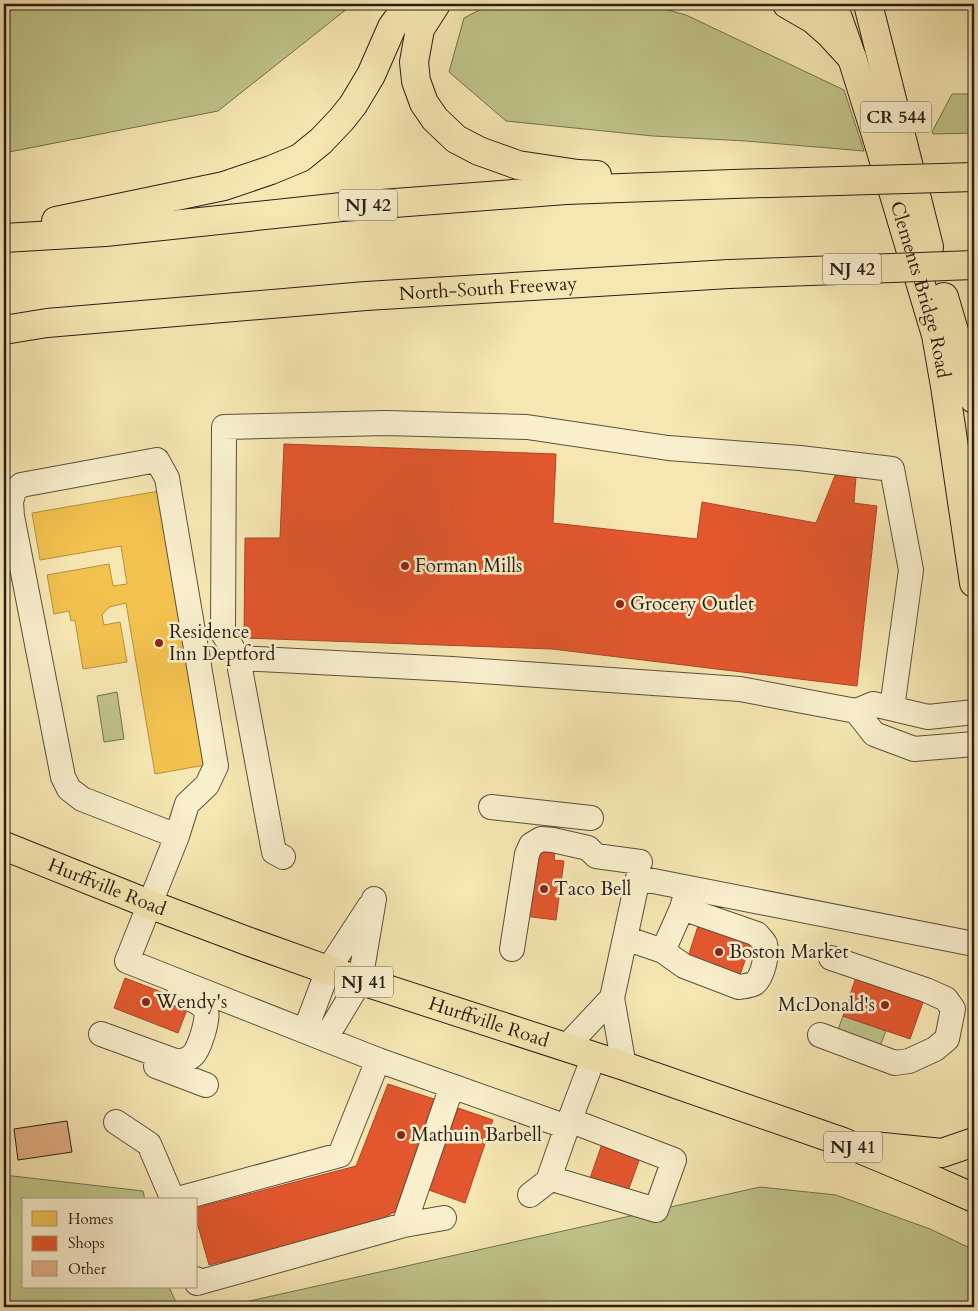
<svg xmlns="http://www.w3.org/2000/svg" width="978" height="1311" viewBox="0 0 978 1311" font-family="Cardo,serif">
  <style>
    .green { fill: #c0c489; stroke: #747150 }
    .homes { fill: #f2c14e; stroke: #b6903d }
    .shops { fill: #e4572e; stroke: #ac4627 }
    .building { fill: #e5af86; stroke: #291e16 }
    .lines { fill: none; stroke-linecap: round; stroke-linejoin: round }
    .minor-casing { stroke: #5c503d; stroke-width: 26 }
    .major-casing { stroke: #291e16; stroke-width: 30 }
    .highway-casing { stroke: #291e16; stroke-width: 30 }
    .minor { stroke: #f9efcd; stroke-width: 24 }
    .major { stroke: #f6e7b2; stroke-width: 28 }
    .highway { stroke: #f6e7b2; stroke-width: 28 }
    .highway-bridge-casing { stroke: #291e16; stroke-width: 30; stroke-linecap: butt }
    .highway-bridge { stroke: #f6e7b2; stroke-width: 28 }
    .poi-dot { fill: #8f2418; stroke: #f9efcd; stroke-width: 2 }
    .labels { text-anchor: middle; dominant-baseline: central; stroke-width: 5; stroke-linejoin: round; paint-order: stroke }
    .shield { fill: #f9efcd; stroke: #675d4d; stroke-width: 1 }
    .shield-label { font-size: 18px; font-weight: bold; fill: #291e16 }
    .street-label { font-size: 19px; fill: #291e16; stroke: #f9efcd }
    .poi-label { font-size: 19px; fill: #291e16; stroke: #f9efcd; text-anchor: start }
  </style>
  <rect width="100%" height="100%" fill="#f6e7b2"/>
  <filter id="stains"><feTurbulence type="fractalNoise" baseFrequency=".004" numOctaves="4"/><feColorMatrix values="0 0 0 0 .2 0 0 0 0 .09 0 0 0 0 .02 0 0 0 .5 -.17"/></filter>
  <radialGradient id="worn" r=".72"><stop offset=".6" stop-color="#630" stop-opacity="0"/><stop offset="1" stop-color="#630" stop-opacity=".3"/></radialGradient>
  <path class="green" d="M4,4H353L218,111L4,153Z
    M533,4H646L686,15L844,90L864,151L746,141L653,136L506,121L449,72L464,18L483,8Z
    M952,94H974V133L933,134L932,132Z
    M117,692L124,739L104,742L97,696Z
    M843,1016L886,1031L878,1051L836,1035Z
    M4,1175L143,1191L145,1200H24V1287H169L178,1307H4Z
    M760,1187L836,1195L930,1229L974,1250V1307H223Z"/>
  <path class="homes" d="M159,491L205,765L155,774L126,603L109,607L102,615L104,625L120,622L127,662L83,669L75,620L71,621L69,611L54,614L47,575L109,564L113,586L127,584L121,546L40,560L32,513Z"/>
  <path class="shops" d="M284,444L556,454L553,523L697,539L702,502L816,523L836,473L856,476L854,503L877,506L857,686L552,649L244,638L245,538H280Z
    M537,850L555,852L554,860L564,861L556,920L524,916Z
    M698,926L751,943L739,978L687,960Z
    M857,974L926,994L910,1039L843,1016Z
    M125,978L164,993L163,997L188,1007L178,1033L114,1008Z
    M388,1084L434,1099L395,1212L358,1230L209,1265L196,1219V1208L356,1166Z
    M458,1108L493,1120L465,1203L429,1190Z
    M603,1141L641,1155L627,1194L589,1181Z"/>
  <path class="building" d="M67,1121L72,1152L18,1160L14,1129Z"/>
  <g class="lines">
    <defs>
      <path id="minor" d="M238,658L223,633L224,427L386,423L527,427L668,448L800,458L892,469L911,570L892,708
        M856,711L874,734L914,749L974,744
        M491,807L591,818
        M283,857L274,852L238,658L452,669L740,689L856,711L873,704L928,717L974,712
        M625,938L663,951L682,908L686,894
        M512,949L527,854L531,845L541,839L553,840L588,848L596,856L640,862
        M663,951L684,966L739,987C744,986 750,986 755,983C763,976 768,953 765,944C763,940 759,937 757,934L682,908
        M305,1031L328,970L369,907
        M101,1034L178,1062C184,1061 189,1059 193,1055C199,1050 209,1018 206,1011C201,1001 188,998 179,994
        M820,1035L895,1063L909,1061L935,1049L947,1039L953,1009L946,999L926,990L831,958
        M325,1039L360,981L374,899
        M566,1047L612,998
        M378,1060L567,1127L548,1181L530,1195
        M156,1066L206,1085
        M624,1066L612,998L638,878L974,944
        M116,1122L149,1144L173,1200
        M567,1127L594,1056
        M549,1178L656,1210L674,1160L569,1120
        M174,1200L340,1155L378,1060L127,961L177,836L82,799L69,789L63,777L12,516L11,502L14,491L21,485L157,460L167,478L216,766L207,785L187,804L177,836
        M404,1225L452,1086
        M196,1279L197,1283L404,1225L444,1218"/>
      <g id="major">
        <path id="s1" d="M833,4L852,58L878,141L936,335L945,386L974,583"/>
        <path d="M868,4L929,247"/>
        <path d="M944,297L974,399"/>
        <path id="s2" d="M4,846L149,904L247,941L328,970L624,1066L843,1142L922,1175L974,1198"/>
        <path d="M873,1146L942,1153L974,1142"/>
      </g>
      <g id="highway">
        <path d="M436,4L420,29L414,62L416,81L424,103L435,119L456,139L479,151L518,165L578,174L597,175"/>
        <path d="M787,4L813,19L830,34L852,58"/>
        <path d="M56,221L224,186L271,170L300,158L321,141L341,120L353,105L371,75L392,27L409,4"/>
        <path d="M4,238L105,232L342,207L566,190L733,184"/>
        <path id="s3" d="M4,330L47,323L366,296L729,274"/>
      </g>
    </defs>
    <use href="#minor" class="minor-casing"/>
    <use href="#major" class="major-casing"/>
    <use href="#highway" class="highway-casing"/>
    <use href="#minor" class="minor"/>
    <use href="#major" class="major"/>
    <use href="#highway" class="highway"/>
    <defs>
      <path id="highway-bridge" d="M733,184L974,177
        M729,274L974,265"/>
    </defs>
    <use href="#highway-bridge" class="highway-bridge-casing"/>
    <use href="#highway-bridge" class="highway-bridge"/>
  </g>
  <g class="poi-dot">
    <circle cx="405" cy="566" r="5"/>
    <circle cx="620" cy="604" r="5"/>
    <circle cx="159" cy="643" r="5"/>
    <circle cx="544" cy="889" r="5"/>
    <circle cx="719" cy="952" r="5"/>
    <circle cx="146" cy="1002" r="5"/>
    <circle cx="885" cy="1005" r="5"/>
    <circle cx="401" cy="1135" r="5"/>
  </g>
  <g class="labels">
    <g class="shield">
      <rect x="861" y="101.5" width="70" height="31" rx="4"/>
      <rect x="339" y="189.5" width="58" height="31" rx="4"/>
      <rect x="823" y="253.5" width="58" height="31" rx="4"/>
      <rect x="335" y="966.5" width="58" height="31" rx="4"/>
      <rect x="824" y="1131.5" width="58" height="31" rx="4"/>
    </g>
    <g class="shield-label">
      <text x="896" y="117">CR 544</text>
      <text x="368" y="205">NJ 42</text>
      <text x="852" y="269">NJ 42</text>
      <text x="364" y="982">NJ 41</text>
      <text x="853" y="1147">NJ 41</text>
    </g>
    <g class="street-label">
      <text stroke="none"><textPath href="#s3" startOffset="486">North-South Freeway</textPath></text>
      <text stroke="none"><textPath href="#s1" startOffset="299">Clements Bridge Road</textPath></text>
      <text stroke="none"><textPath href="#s2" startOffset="111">Hurffville Road</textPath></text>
      <text stroke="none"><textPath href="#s2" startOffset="516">Hurffville Road</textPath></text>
    </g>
    <g class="poi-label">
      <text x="415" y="566">Forman Mills</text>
      <text x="630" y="604">Grocery Outlet</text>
      <text x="169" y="632">Residence<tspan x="169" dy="22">Inn Deptford</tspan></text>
      <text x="554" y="889">Taco Bell</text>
      <text x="729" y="952">Boston Market</text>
      <text x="156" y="1002">Wendy's</text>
      <text x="875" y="1005" text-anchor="end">McDonald's</text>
      <text x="411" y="1135">Mathuin Barbell</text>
    </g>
  </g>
  <rect width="978" height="1311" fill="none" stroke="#f6e7b2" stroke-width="20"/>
  <rect x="5" y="5" width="968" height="1301" fill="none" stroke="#291e16" stroke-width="2.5"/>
  <rect x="10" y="10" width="958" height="1291" fill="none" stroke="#291e16"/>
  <rect x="22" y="1198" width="175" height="90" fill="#f9efcd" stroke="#a69b84"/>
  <rect x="32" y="1211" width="25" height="15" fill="#f2c14e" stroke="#a69b84"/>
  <text x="68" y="1224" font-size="15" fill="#291e16">Homes</text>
  <rect x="32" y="1236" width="25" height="15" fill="#e4572e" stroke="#a69b84"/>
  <text x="68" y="1248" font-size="15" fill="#291e16">Shops</text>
  <rect x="32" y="1261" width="25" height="15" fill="#e5af86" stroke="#a69b84"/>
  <text x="68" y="1274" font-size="15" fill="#291e16">Other</text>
  <rect width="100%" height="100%" filter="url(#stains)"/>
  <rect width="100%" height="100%" fill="url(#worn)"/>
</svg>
